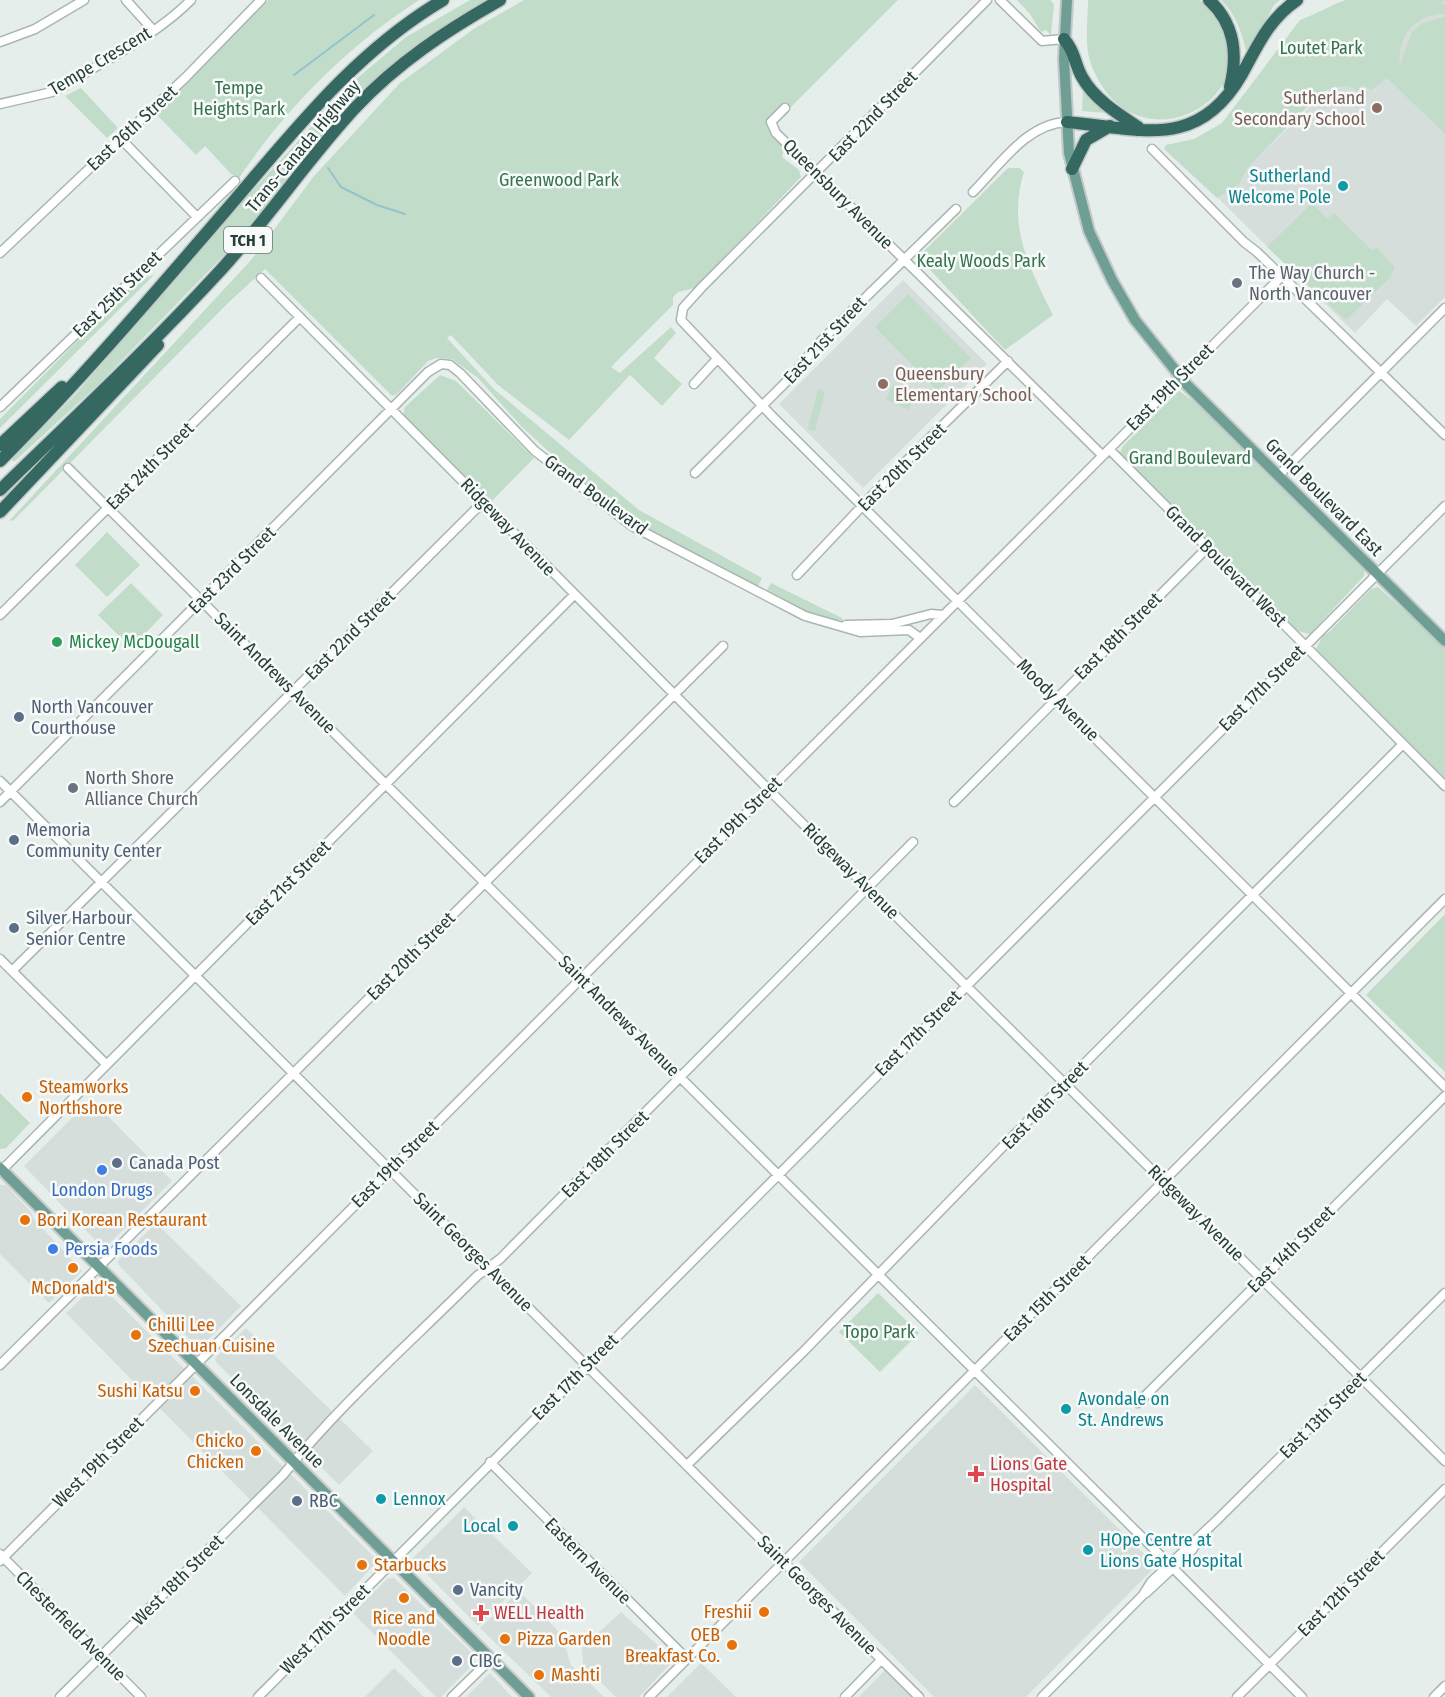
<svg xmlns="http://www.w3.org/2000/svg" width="1445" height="1697" viewBox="0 0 1445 1697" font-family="'Fira Sans Condensed',sans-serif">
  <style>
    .built { fill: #d5deda }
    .green { fill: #c1ddca }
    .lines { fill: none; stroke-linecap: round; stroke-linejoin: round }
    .stream { stroke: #94c2cd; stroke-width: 2 }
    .minor-casing { stroke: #a9b6b2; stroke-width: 11 }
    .major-casing { stroke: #c2c9c8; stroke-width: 14 }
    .highway-casing { stroke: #c2c9c8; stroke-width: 15 }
    .minor { stroke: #fff; stroke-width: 8 }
    .major { stroke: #6f9f94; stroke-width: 10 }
    .highway { stroke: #356860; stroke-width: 12 }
    .education-dot { fill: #8d6e63; stroke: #f7faf9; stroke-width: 2 }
    .culture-dot { fill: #0f9aa8; stroke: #f7faf9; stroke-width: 2 }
    .worship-dot { fill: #6b7280; stroke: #f7faf9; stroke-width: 2 }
    .leisure-dot { fill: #2e9e5b; stroke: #f7faf9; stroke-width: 2 }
    .service-dot { fill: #5c6f8a; stroke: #f7faf9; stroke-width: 2 }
    .food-dot { fill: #e8710a; stroke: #f7faf9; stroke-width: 2 }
    .shop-dot { fill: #3f7fe0; stroke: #f7faf9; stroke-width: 2 }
    .health-dot { fill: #e0444e; stroke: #f7faf9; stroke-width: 2 }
    .labels { text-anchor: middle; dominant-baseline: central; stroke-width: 5; stroke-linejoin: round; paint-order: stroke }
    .shield { fill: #f7faf9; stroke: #657773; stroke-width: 1.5 }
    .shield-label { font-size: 16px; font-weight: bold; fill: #263f39 }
    .park-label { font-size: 18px; fill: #34724e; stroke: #f7faf9 }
    .street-label { font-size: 18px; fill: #263f39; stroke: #f7faf9 }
    .education-label { font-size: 18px; fill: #785e54; stroke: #f7faf9; text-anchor: end }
    .culture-label { font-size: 18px; fill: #0d838f; stroke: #f7faf9; text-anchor: start }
    .worship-label { font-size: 18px; fill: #5b616d; stroke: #f7faf9; text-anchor: start }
    .leisure-label { font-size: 18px; fill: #27864d; stroke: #f7faf9; text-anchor: start }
    .service-label { font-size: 18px; fill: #4e5e75; stroke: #f7faf9; text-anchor: start }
    .food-label { font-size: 18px; fill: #c56008; stroke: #f7faf9; text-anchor: start }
    .shop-label { font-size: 18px; fill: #366cbe; stroke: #f7faf9 }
    .health-label { font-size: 18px; fill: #be3a42; stroke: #f7faf9; text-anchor: start }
  </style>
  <rect width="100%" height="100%" fill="#e6eeeb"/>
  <path class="built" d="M1445,0V297L1416,326L1387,299L1355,333L1217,197L1406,13Z
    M903,280L987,364L863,488L779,404Z
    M91,1099L172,1181L107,1246L100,1245L24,1166Z
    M0,1185H6L31,1212L33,1218L82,1271L49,1303L0,1254Z
    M154,1225L159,1226L241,1306L202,1346L197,1347L118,1264V1261Z
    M95,1285H100L375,1558L376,1563L345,1596L66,1313Z
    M246,1328L373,1451L339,1485L216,1362L215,1358Z
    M975,1385L1156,1566L1026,1697H934L799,1562Z
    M464,1507L532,1573L478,1626L412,1559Z
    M388,1578H394L473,1654L475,1662L441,1697H436L353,1613Z
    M519,1591L562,1635L571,1665L604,1697H551L480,1628Z
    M621,1612L674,1660L639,1697H616L583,1665L582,1648Z
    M701,1663L736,1697H667Z
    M394,1668L424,1697H365Z
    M885,1670L912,1697H859Z
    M490,1673L512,1697H466Z"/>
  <path class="green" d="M268,0H419C348,46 286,108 239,178L231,174L205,146L196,155L156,114Z
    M470,0H489L452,22L362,93L322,135L250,228L99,384L14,462L11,459L75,395L217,230L349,85L406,37Z
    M524,0H898L769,129L784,149L782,157L799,170L801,177L695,288L678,292L673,297V305L611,367L620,373L671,327L676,333L654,358L682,384L662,406L630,375L569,440L498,385L451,335L447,338L494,389L639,510L762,578L758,586L635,524L557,459L522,427L478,378L452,359L436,358L428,361L397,394L392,396L265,269L228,303L14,520L9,521L252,259L314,176L400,83L475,28Z
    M1017,0H1050L1054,4L1051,35L1046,30L1041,32L1030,14Z
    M1088,0H1199C1299,80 1137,186 1091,64C1084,45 1088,20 1088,0Z
    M1221,0H1280L1274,5L1247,55C1242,33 1237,16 1221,0Z
    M1346,0H1445L1441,4H1445V14C1416,13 1396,37 1400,65L1412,32L1421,24L1445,16V134L1387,78L1371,90L1363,85L1357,92L1354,88C1342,84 1332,87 1321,93L1248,167L1239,184L1217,198L1164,149L1166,145L1194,139L1222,123L1300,20C1317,14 1330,5 1346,0Z
    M81,88L118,128L107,138L65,96Z
    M1083,89L1107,113L1082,111Z
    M1008,168H1020L1024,172C1007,226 1029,267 1053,315L1005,350L918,257Z
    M1312,203L1327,219L1334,213L1372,250L1377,248L1395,267L1390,278L1346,320L1267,247Z
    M154,275L0,428V419L139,279Z
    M908,294L971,358L938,391L875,327Z
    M440,375L456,381L534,458L489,504L403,416L405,407Z
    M893,385L915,395L908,410L886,399Z
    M818,389L825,391L815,431L808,429Z
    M1179,391L1213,415L1365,568L1364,576L1310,634L1297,631L1120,453L1123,446Z
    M107,532L140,565L107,597L75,565Z
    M131,583L163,615L131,648L98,615Z
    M771,583L842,618L843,621L816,616L767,590Z
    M1378,587L1445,647V779L1316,649L1323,635L1328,633L1371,589Z
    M1445,914V1072L1366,995Z
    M0,1093L30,1123L6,1148L0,1149Z
    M878,1293L919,1333L880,1372L839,1332Z"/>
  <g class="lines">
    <path class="stream" d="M294,75L374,15
      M328,168L341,187L377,205L405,214"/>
    <defs>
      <path id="minor" d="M126,0L153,30
        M987,0L702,287L683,308L681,320L772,416L1445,1087
        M1000,0L1042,41L1064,39
        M0,42L35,29L84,0
        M0,104L52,92L66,85C108,58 155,36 191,0
        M785,108L771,122L776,133L1102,455
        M121,139L197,217
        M1152,149L1244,242L1257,252L1445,435
        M973,192C999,166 1027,123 1067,122
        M0,253L186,77L261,0
        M261,278L776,797L1445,1461
        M694,384L717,359
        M0,407L235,181
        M1109,449L1445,786
        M68,468L1169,1564
        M695,473L791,377L821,341L956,209
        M1278,476L1445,308
        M797,575L881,486L1008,361
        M0,615L300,317
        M846,625L892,624L931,614L943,615
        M0,781L919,1697
        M0,802L428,372L441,364L450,365L460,373L535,451L632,526L805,616L860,632L909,630L920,638
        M954,802L1208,547
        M0,959L106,1064
        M13,970L482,503
        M0,1172L574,595
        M0,1365L723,646
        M1138,1403L1445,1096
        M490,1462L687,1659
        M687,1465L803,1352L1056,1092L1403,744
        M0,1554L141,1697
        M0,1561L1281,277
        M1174,1569L1302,1697
        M1146,1593L1192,1550L1198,1541
        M60,1697L283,1475C341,1403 412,1341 477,1276L500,1259L913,842
        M258,1697L1445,506
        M452,1697L491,1659
        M649,1697L1445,899
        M845,1697L881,1660
        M1042,1697L1143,1595L1151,1582L1217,1520L1445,1293
        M1237,1697L1445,1489
        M1434,1697L1445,1686"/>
      <path id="major" d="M1067,0L1064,59L1069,153L1089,231L1112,280L1135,320L1187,385L1445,641
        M0,1168L529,1697"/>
      <path id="highway" d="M1209,0C1235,24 1238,54 1230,87
        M1064,39C1076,53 1074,63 1082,77C1094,99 1118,114 1138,127
        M1067,122C1141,129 1198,151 1242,74C1258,45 1269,19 1297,0
        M1072,169L1086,140L1110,126
        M0,445L62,387
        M0,461C80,381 154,294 228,208C294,131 355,52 443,0
        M0,490C74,418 149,348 219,272C267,220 307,160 355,108C397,63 447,30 500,0
        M0,512L158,345"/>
    </defs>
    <use href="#minor" class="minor-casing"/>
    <use href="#major" class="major-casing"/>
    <use href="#highway" class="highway-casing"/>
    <use href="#minor" class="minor"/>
    <use href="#major" class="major"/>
    <use href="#highway" class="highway"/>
  </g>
  <g class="education-dot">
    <circle cx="1377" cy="108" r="6"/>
    <circle cx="883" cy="384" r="6"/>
  </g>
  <g class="culture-dot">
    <circle cx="1343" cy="186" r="6"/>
    <circle cx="1066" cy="1409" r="6"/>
    <circle cx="381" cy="1499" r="6"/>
    <circle cx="513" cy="1526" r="6"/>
    <circle cx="1088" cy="1550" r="6"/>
  </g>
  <g class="worship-dot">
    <circle cx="1237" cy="283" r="6"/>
    <circle cx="73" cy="788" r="6"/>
  </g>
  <circle class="leisure-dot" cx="57" cy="642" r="6"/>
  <g class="service-dot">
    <circle cx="19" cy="717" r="6"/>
    <circle cx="14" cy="840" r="6"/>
    <circle cx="14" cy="928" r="6"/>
    <circle cx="117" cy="1163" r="6"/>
    <circle cx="297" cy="1501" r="6"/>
    <circle cx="458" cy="1590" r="6"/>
    <circle cx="457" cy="1661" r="6"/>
  </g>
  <g class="food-dot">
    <circle cx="27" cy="1097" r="6"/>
    <circle cx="25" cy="1220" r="6"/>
    <circle cx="73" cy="1268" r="6"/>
    <circle cx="136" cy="1335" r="6"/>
    <circle cx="195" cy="1391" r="6"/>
    <circle cx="256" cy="1451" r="6"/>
    <circle cx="362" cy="1565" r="6"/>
    <circle cx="404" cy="1598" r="6"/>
    <circle cx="764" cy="1612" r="6"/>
    <circle cx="505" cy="1639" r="6"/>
    <circle cx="732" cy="1645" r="6"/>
    <circle cx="539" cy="1675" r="6"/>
  </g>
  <g class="shop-dot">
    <circle cx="102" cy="1170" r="6"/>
    <circle cx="53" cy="1249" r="6"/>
  </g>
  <g class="health-dot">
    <path d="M973 1465h6v6h6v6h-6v6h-6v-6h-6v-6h6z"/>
    <path d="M478 1604h6v6h6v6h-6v6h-6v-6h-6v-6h6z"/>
  </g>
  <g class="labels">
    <rect class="shield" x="224" y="227" width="48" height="26" rx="4.5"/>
    <g class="shield-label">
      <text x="248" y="240">TCH 1</text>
    </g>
    <g class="park-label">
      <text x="1321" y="48">Loutet Park</text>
      <text x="239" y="88">Tempe<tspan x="239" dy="21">Heights Park</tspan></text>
      <text x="559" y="180">Greenwood Park</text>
      <text x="981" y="261">Kealy Woods Park</text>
      <text x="1190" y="458">Grand Boulevard</text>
      <text x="879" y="1332">Topo Park</text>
    </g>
    <g class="street-label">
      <text transform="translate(100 61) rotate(-31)">Tempe Crescent</text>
      <text transform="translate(873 116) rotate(-46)">East 22nd Street</text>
      <text transform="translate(132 128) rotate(-43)">East 26th Street</text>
      <text transform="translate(303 146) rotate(-50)">Trans-Canada Highway</text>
      <text transform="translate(838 194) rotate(45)">Queensbury Avenue</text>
      <text transform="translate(117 294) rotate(-44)">East 25th Street</text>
      <text transform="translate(825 340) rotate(-47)">East 21st Street</text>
      <text transform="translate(1170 387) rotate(-45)">East 19th Street</text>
      <text transform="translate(150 466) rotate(-45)">East 24th Street</text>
      <text transform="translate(902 467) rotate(-45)">East 20th Street</text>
      <text transform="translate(596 495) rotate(36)">Grand Boulevard</text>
      <text transform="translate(1324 497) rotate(45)">Grand Boulevard East</text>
      <text transform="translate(508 527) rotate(46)">Ridgeway Avenue</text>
      <text transform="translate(1226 566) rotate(45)">Grand Boulevard West</text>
      <text transform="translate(232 570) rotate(-45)">East 23rd Street</text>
      <text transform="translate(350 635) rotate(-45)">East 22nd Street</text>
      <text transform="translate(1118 636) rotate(-45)">East 18th Street</text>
      <text transform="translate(275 673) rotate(45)">Saint Andrews Avenue</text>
      <text transform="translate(1262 688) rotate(-45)">East 17th Street</text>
      <text transform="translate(1058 700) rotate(45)">Moody Avenue</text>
      <text transform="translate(738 820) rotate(-45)">East 19th Street</text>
      <text transform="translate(851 871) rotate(45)">Ridgeway Avenue</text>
      <text transform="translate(288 883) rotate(-45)">East 21st Street</text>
      <text transform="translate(411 956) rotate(-45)">East 20th Street</text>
      <text transform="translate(619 1016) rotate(45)">Saint Andrews Avenue</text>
      <text transform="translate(918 1033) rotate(-45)">East 17th Street</text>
      <text transform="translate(1045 1105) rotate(-46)">East 16th Street</text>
      <text transform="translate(605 1154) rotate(-45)">East 18th Street</text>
      <text transform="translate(395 1164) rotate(-45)">East 19th Street</text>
      <text transform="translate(1196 1213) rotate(45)">Ridgeway Avenue</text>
      <text transform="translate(1291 1249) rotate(-45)">East 14th Street</text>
      <text transform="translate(473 1252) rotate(45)">Saint Georges Avenue</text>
      <text transform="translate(1047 1298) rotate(-45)">East 15th Street</text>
      <text transform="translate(575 1377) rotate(-45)">East 17th Street</text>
      <text transform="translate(1323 1415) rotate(-45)">East 13th Street</text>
      <text transform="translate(277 1421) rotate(45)">Lonsdale Avenue</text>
      <text transform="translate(98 1462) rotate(-45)">West 19th Street</text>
      <text transform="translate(588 1561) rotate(45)">Eastern Avenue</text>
      <text transform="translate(178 1580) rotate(-45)">West 18th Street</text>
      <text transform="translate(1341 1593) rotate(-45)">East 12th Street</text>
      <text transform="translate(817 1595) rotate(45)">Saint Georges Avenue</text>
      <text transform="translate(71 1626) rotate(45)">Chesterfield Avenue</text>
      <text transform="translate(325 1629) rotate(-45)">West 17th Street</text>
    </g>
    <g class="education-label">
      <text x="1365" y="98">Sutherland<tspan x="1365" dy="21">Secondary School</tspan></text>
      <text x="895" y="374" text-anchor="start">Queensbury<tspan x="895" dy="21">Elementary School</tspan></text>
    </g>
    <g class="culture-label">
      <text x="1331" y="176" text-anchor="end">Sutherland<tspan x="1331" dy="21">Welcome Pole</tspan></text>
      <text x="1078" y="1399">Avondale on<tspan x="1078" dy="21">St. Andrews</tspan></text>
      <text x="393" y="1499">Lennox</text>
      <text x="501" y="1526" text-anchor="end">Local</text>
      <text x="1100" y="1540">HOpe Centre at<tspan x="1100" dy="21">Lions Gate Hospital</tspan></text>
    </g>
    <g class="worship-label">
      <text x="1249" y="273">The Way Church -<tspan x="1249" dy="21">North Vancouver</tspan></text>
      <text x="85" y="778">North Shore<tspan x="85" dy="21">Alliance Church</tspan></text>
    </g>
    <g class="leisure-label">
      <text x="69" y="642">Mickey McDougall</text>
    </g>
    <g class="service-label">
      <text x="31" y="707">North Vancouver<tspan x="31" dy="21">Courthouse</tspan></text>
      <text x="26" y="830">Memoria<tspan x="26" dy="21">Community Center</tspan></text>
      <text x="26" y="918">Silver Harbour<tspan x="26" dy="21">Senior Centre</tspan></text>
      <text x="129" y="1163">Canada Post</text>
      <text x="309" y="1501">RBC</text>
      <text x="470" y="1590">Vancity</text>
      <text x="469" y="1661">CIBC</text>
    </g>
    <g class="food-label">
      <text x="39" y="1087">Steamworks<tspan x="39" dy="21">Northshore</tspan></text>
      <text x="37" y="1220">Bori Korean Restaurant</text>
      <text x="73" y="1288" text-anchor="middle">McDonald's</text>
      <text x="148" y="1325">Chilli Lee<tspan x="148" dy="21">Szechuan Cuisine</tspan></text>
      <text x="183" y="1391" text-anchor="end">Sushi Katsu</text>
      <text x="244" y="1441" text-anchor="end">Chicko<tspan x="244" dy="21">Chicken</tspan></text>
      <text x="374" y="1565">Starbucks</text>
      <text x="752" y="1612" text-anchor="end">Freshii</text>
      <text x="404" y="1618" text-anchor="middle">Rice and<tspan x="404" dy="21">Noodle</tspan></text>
      <text x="720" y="1635" text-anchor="end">OEB<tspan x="720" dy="21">Breakfast Co.</tspan></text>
      <text x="517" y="1639">Pizza Garden</text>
      <text x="551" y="1675">Mashti</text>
    </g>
    <g class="shop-label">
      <text x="102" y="1190">London Drugs</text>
      <text x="65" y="1249" text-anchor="start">Persia Foods</text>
    </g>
    <g class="health-label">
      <text x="990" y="1464">Lions Gate<tspan x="990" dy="21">Hospital</tspan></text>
      <text x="494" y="1613">WELL Health</text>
    </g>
  </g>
</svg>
